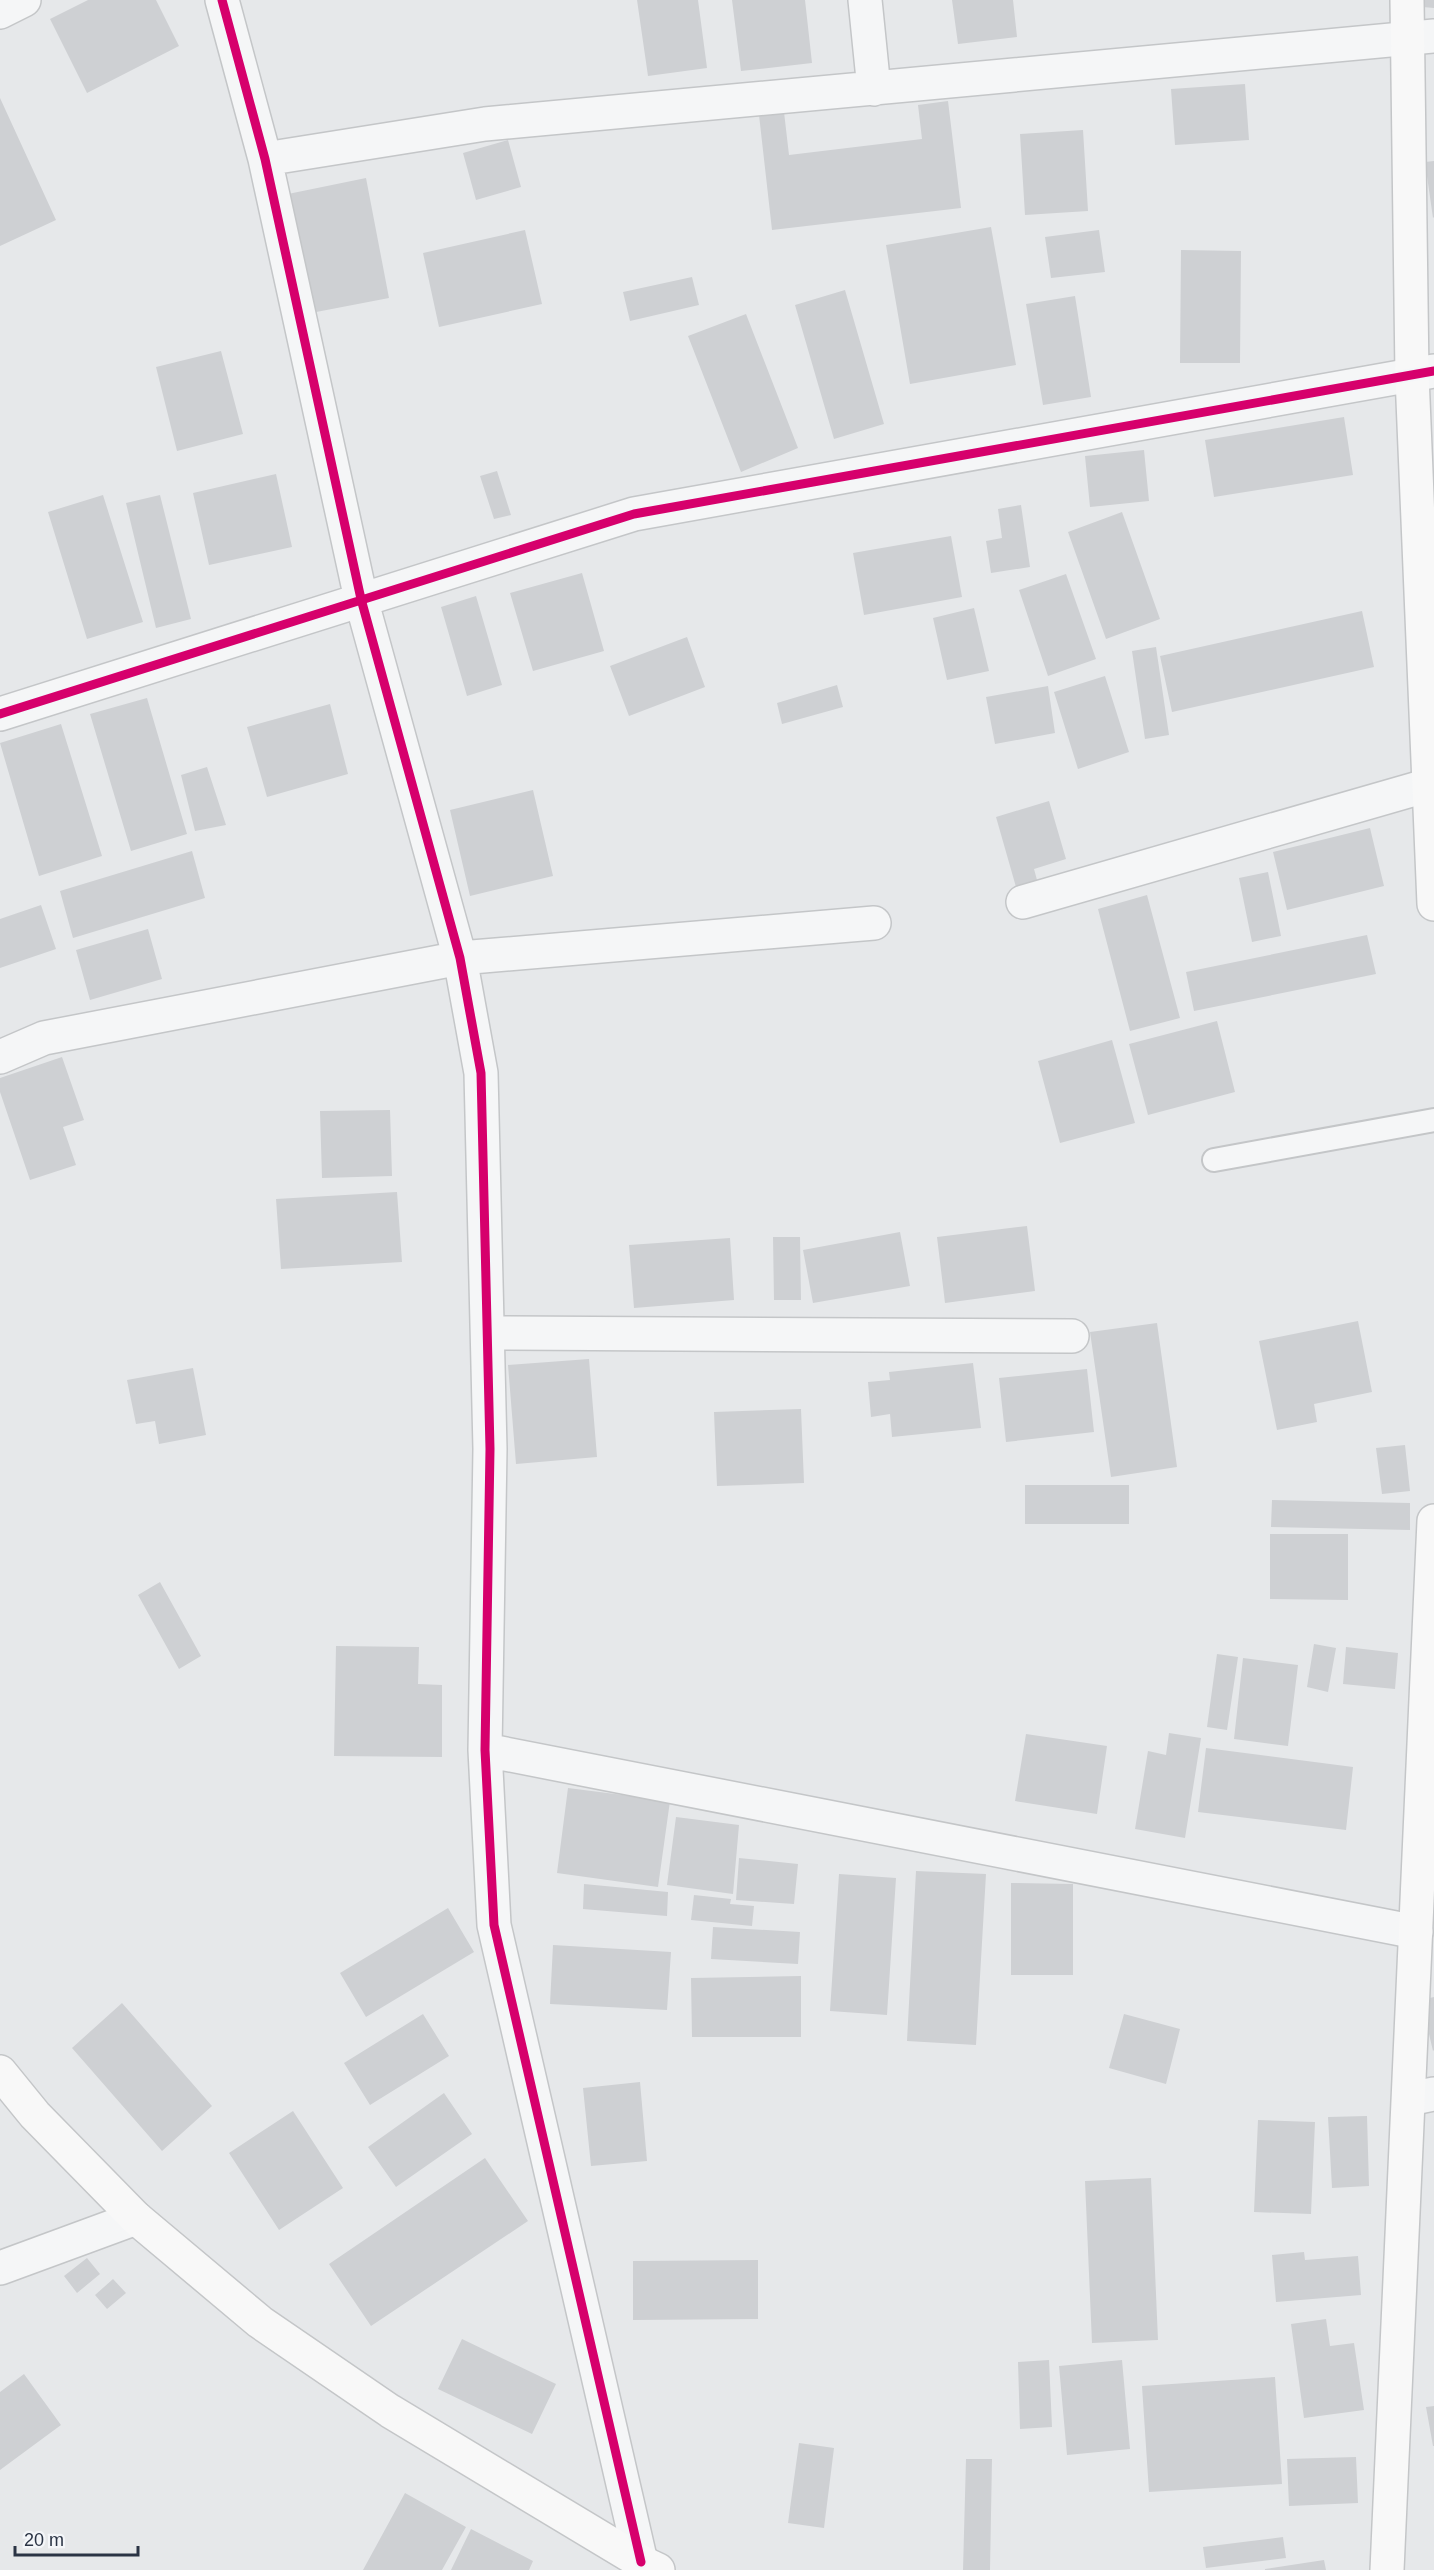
<svg xmlns="http://www.w3.org/2000/svg" width="1434" height="2570" viewBox="0 0 1434 2570" font-family="Helvetica,sans-serif">
  <style>
    .building { fill: #ced0d3 }
    .lines { fill: none; stroke-linecap: round; stroke-linejoin: round }
    .lane-casing { stroke: #c4c6c8; stroke-width: 26 }
    .street-casing { stroke: #c4c6c8; stroke-width: 36 }
    .secondary-casing { stroke: #c4c6c8; stroke-width: 36 }
    .lane { stroke: #f5f6f7; stroke-width: 22 }
    .street { stroke: #f5f6f7; stroke-width: 33 }
    .secondary { stroke: #f8f8f8; stroke-width: 33 }
    .cycleway-casing { stroke: #f4f6f9; stroke-width: 13 }
    .cycleway { stroke: #d6006c; stroke-width: 9 }
  </style>
  <rect width="100%" height="100%" fill="#e6e8ea"/>
  <path class="building" d="M88,0H156L179,46L87,93L50,19Z
    M637,0H698L707,68L648,76Z
    M732,0H805L812,63L741,71Z
    M952,0H1013L1017,37L958,44Z
    M1424,0H1434V8L1423,7Z
    M1245,84L1249,140L1175,145L1171,89Z
    M0,98L56,220L0,246Z
    M948,101L961,208L772,230L759,115L784,112L789,155L922,139L918,105Z
    M1083,130L1088,211L1025,215L1020,134Z
    M508,140L521,187L476,200L463,153Z
    M1434,161V217L1433,218L1425,162Z
    M366,178L389,298L311,313L288,194Z
    M991,227L1016,365L910,384L886,245Z
    M525,230L542,304L439,327L423,253Z
    M1099,230L1105,272L1051,278L1045,237Z
    M1181,250L1241,251L1240,363H1180Z
    M692,277L699,305L630,321L623,292Z
    M845,290L884,424L834,439L795,305Z
    M1075,296L1091,397L1043,405L1026,304Z
    M746,314L798,448L741,472L688,336Z
    M221,351L243,434L177,451L156,367Z
    M1344,417L1353,475L1214,497L1205,440Z
    M1144,450L1149,501L1090,507L1085,456Z
    M497,471L511,515L494,519L480,476Z
    M276,474L292,547L209,565L193,493Z
    M103,495L143,622L87,639L48,512Z
    M160,495L191,619L156,628L126,503Z
    M1021,505L1030,567L991,573L986,541L1002,538L998,509Z
    M1122,512L1160,619L1106,639L1068,532Z
    M951,536L962,597L864,615L853,553Z
    M582,573L604,651L533,671L510,593Z
    M1066,574L1096,659L1048,676L1019,590Z
    M476,596L502,685L467,696L441,607Z
    M974,608L989,671L947,680L933,618Z
    M1362,611L1374,667L1172,712L1160,656Z
    M687,637L705,687L629,716L610,666Z
    M1156,647L1169,735L1145,739L1132,651Z
    M1105,676L1129,752L1078,769L1054,692Z
    M837,685L843,707L782,724L777,703Z
    M1048,686L1055,733L995,744L986,697Z
    M147,698L187,834L131,851L90,714Z
    M330,704L348,774L267,797L247,727Z
    M61,724L102,856L39,876L0,743Z
    M207,767L226,825L195,831L181,775Z
    M533,790L553,876L470,896L450,810Z
    M1049,801L1066,859L1034,869L1037,880L1016,887L996,817Z
    M1370,828L1384,886L1287,910L1273,852Z
    M192,851L205,898L73,938L60,891Z
    M1268,872L1281,936L1252,942L1239,878Z
    M1147,895L1180,1018L1130,1031L1098,909Z
    M41,905L56,949L0,968V919Z
    M148,929L162,979L90,1000L76,950Z
    M1367,935L1376,974L1194,1011L1186,972Z
    M1217,1021L1235,1092L1148,1115L1129,1044Z
    M1112,1040L1135,1123L1060,1143L1038,1061Z
    M62,1057L84,1120L63,1127L76,1165L30,1180L0,1092V1078Z
    M390,1110L392,1176L322,1178L320,1111Z
    M397,1192L402,1262L281,1269L276,1199Z
    M1027,1226L1035,1291L945,1303L937,1237Z
    M900,1232L910,1286L813,1303L803,1250Z
    M773,1237H800L801,1300H774Z
    M730,1238L734,1300L634,1308L629,1245Z
    M1358,1321L1372,1392L1314,1404L1317,1422L1277,1430L1259,1341Z
    M1157,1323L1177,1467L1111,1477L1090,1332Z
    M589,1359L597,1457L516,1464L508,1365Z
    M973,1363L981,1428L892,1437L890,1414L871,1417L868,1382L890,1380L889,1372Z
    M193,1368L206,1435L159,1444L155,1421L136,1424L127,1380Z
    M1087,1369L1094,1432L1006,1442L999,1378Z
    M801,1409L804,1483L717,1486L714,1412Z
    M1405,1445L1410,1491L1382,1494L1376,1448Z
    M1025,1485H1129V1524H1025Z
    M1272,1500L1410,1503V1530L1271,1527Z
    M1270,1534H1348V1600L1270,1599Z
    M160,1582L201,1656L179,1669L138,1595Z
    M1314,1644L1336,1648L1328,1692L1307,1687Z
    M336,1646L419,1647L418,1684L442,1685V1757L334,1756Z
    M1346,1647L1398,1653L1395,1689L1343,1684Z
    M1217,1654L1238,1657L1227,1730L1207,1727Z
    M1243,1658L1298,1665L1288,1746L1234,1739Z
    M1169,1733L1201,1738L1185,1838L1135,1829L1148,1751L1166,1755Z
    M1026,1734L1107,1746L1097,1814L1015,1801Z
    M1206,1748L1353,1767L1346,1830L1198,1812Z
    M568,1788L670,1801L658,1887L557,1873Z
    M676,1817L739,1825L733,1894L667,1885Z
    M739,1858L798,1864L794,1904L736,1900Z
    M916,1871L986,1874L976,2045L907,2041Z
    M839,1874L896,1878L887,2015L830,2011Z
    M1011,1883L1073,1884V1975H1011Z
    M584,1884L668,1892L667,1916L583,1909Z
    M694,1895L731,1899L730,1904L754,1906L752,1926L691,1920Z
    M448,1908L474,1952L366,2017L340,1973Z
    M713,1927L800,1932L798,1964L711,1959Z
    M553,1945L671,1952L667,2010L550,2004Z
    M801,1976V2037H692L691,1978Z
    M1434,1997V2050L1433,2051L1421,2000Z
    M122,2003L212,2106L162,2151L72,2048Z
    M423,2014L449,2056L370,2105L344,2063Z
    M1124,2014L1180,2029L1166,2084L1109,2068Z
    M640,2082L647,2161L591,2166L583,2088Z
    M444,2093L472,2134L396,2187L368,2147Z
    M293,2111L343,2188L279,2230L229,2153Z
    M1367,2116L1369,2186L1332,2188L1328,2117Z
    M1258,2120L1315,2122L1311,2214L1254,2212Z
    M485,2158L528,2221L371,2326L329,2264Z
    M1151,2178L1158,2340L1092,2343L1085,2181Z
    M1304,2252L1305,2260L1358,2256L1361,2295L1276,2302L1272,2255Z
    M87,2258L100,2274L77,2293L64,2276Z
    M758,2260V2319L633,2320V2261Z
    M113,2279L126,2293L107,2309L95,2295Z
    M1326,2319L1330,2346L1354,2343L1364,2410L1304,2418L1291,2324Z
    M462,2339L556,2384L532,2434L438,2389Z
    M1049,2360L1052,2427L1020,2429L1018,2362Z
    M1122,2360L1130,2449L1067,2455L1059,2366Z
    M24,2374L61,2425L0,2470V2392Z
    M1275,2377L1282,2484L1149,2492L1142,2386Z
    M1434,2406V2446H1433L1426,2407Z
    M799,2443L834,2448L824,2528L788,2523Z
    M1356,2457L1358,2503L1289,2506L1287,2459Z
    M966,2459H992L990,2570H963Z
    M405,2493L466,2527L442,2570H363Z
    M471,2529L533,2561L529,2570H451Z
    M1283,2537L1286,2558L1206,2568L1203,2547Z
    M1324,2560L1326,2570H1265V2569Z"/>
  <g class="lines">
    <defs>
      <path id="lane" d="M1214,1160L1434,1120"/>
      <path id="street" d="M222,0L265,159L361,599L460,958L481,1073L490,1449L485,1750L494,1925L641,2562
        M865,0L874,89
        M0,12L24,0
        M265,159L485,124L1434,36
        M0,714L634,514L1434,371
        M1023,902L1429,785
        M0,1057L44,1038L460,958L874,923
        M489,1333L1072,1336
        M485,1750L1416,1932
        M1409,2099L1434,2094
        M0,2268L136,2218"/>
      <path id="secondary" d="M1407,0L1412,376L1434,904
        M0,2072L35,2115L136,2218L260,2322L390,2411L641,2562L658,2570
        M1387,2570L1434,1521"/>
    </defs>
    <use href="#lane" class="lane-casing"/>
    <use href="#street" class="street-casing"/>
    <use href="#secondary" class="secondary-casing"/>
    <use href="#lane" class="lane"/>
    <use href="#street" class="street"/>
    <use href="#secondary" class="secondary"/>
    <defs>
      <path id="cycleway" d="M222,0L265,159L361,599L460,958L481,1073L490,1449L485,1750L494,1925L641,2562
        M0,714L634,514L1434,371"/>
    </defs>
    <use href="#cycleway" class="cycleway-casing"/>
    <use href="#cycleway" class="cycleway"/>
  </g>
  <path d="M15 2546v9h123v-9" fill="none" stroke="#2b3445" stroke-width="3"/>
  <text x="24" y="2546" font-size="18" fill="#2b3445" stroke="#f4f6f9" stroke-width="4.5" paint-order="stroke">20 m</text>
</svg>
